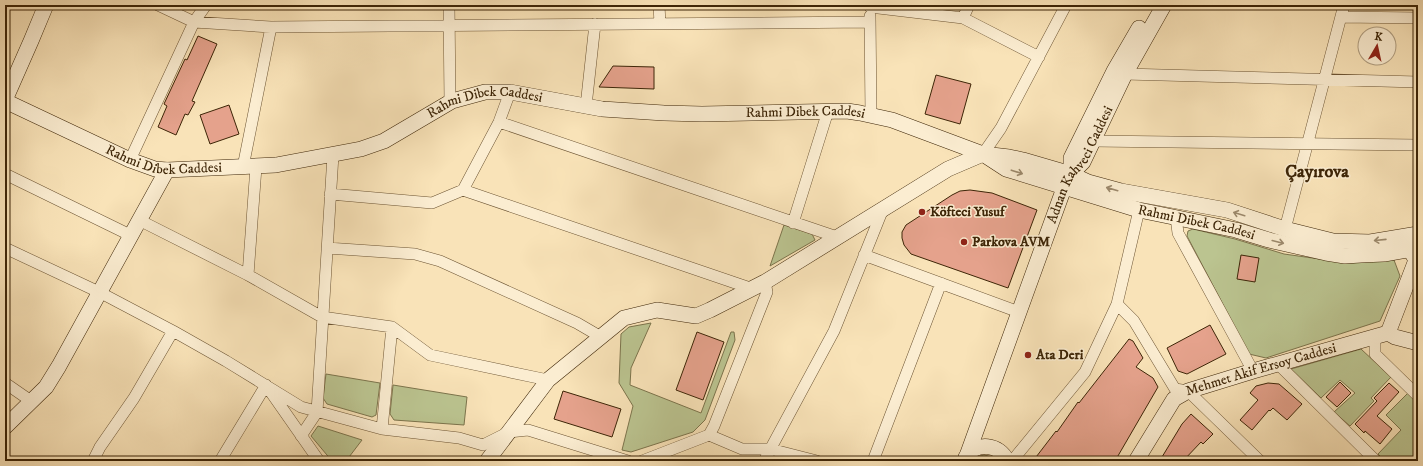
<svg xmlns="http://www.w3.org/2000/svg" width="1423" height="466" viewBox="0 0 1423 466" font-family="'IM FELL DW Pica',serif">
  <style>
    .green { fill: #bbc490; stroke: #7c744c }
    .building { fill: #e5a28c; stroke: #3d2507 }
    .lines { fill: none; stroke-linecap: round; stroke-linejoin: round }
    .street-casing { stroke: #6c5433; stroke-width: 12 }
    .secondary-casing { stroke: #3d2507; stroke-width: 16 }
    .street { stroke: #fbedd1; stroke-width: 11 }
    .secondary { stroke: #fbedd1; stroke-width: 15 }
    .oneway { stroke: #9c896c }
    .poi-dot { fill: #8f2418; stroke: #fbedd1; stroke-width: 1.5 }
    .labels { text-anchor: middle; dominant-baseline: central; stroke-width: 3; stroke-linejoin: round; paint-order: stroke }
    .street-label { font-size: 14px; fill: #3d2507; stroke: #fbedd1 }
    .poi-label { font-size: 14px; font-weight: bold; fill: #3d2507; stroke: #fbedd1; text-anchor: start }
    .district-label { font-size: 18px; font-weight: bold; fill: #3d2507; stroke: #fbedd1 }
  </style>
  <rect width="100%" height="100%" fill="#f9e3b8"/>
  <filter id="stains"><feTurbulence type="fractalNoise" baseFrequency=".005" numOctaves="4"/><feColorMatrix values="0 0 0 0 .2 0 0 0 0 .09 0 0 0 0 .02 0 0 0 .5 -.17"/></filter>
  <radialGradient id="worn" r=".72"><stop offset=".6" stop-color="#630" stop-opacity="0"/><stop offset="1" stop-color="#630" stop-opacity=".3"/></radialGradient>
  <path class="green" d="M784,225L812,234L815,240L770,266Z
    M1193,229L1235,239L1284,254L1348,263L1394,260L1400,276L1380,321L1266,358L1249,354L1187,236L1188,231Z
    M651,323L631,368L630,385L701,413L731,332H734L735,340L705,420L693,432L631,452L622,450L633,406L619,383L621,334L629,327Z
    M1361,349L1391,377L1371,398L1374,401L1350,426L1334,412L1355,393L1340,380L1321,398L1291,369Z
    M326,374L380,383L376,415L372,417L327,404L323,398Z
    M393,385L467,397L464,425L394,420L390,414Z
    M1408,393L1418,403V456L1415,461H1385L1378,454L1401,430L1386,415Z
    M318,426L362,440L346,461H332L311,436Z
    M984,455L993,457L997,461H975L980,456Z"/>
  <path class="building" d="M198,36L217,44L192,101L195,102L188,115L185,114L176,135L158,127L167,106L164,104L185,59L187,60Z
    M613,66L654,67V89L599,87Z
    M936,75L971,84L960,124L925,114Z
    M229,105L239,134L210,144L200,115Z
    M970,190L992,193L1037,210L1008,288L911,254L904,245L902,238V232L906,225L952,195L960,191Z
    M1241,255L1259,258L1255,282L1237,279Z
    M1210,325L1226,354L1187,374L1178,371L1167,348Z
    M697,332L724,342L703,400L676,390Z
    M1129,339L1133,341L1143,358L1136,367L1153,378L1158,387L1115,461H1033L1056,431L1057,432L1078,402L1079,403Z
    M1340,382L1351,393L1337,407L1326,397Z
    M1268,383L1279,384L1302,404L1287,420L1273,408L1270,411L1269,410L1252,430L1240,420L1258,400L1250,393L1256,386Z
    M1389,383L1399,392L1377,416L1392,429L1380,444L1365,431L1364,433L1355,424L1377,401L1374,398Z
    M563,391L621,409L612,437L554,419Z
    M1191,414L1213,434L1203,444L1201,442L1183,461H1167L1162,457L1182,424Z"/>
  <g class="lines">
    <defs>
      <path id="street" d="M158,5L194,22L271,27L870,22
        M449,5L450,103
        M659,5L660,24
        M870,7L963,18L1039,57
        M870,16L871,115
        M1341,17L1418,18
        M963,18L969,5
        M1125,74L1418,82
        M586,106L595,24
        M499,122L837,237
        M1093,141L1418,145
        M983,154L1001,128L1066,5
        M130,160L194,22L206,5
        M243,167L271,27
        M5,174L130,235
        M463,190L753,289
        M330,194L432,203L463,190L499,122L510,92
        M1176,217L1178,233L1253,371
        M139,220L248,275L322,317L392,327L430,355L548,380
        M793,223L828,111
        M1285,229L1344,5
        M5,248L101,293L173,331L226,361L301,407L382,429L459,438L483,445L509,432L528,430L628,461
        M327,248L415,254L440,261L577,323L601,337
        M864,255L1019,312
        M248,275L256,167
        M1117,304L1134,321L1175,389L1188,391L1260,461
        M1375,338V354L1418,396
        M1278,364L1376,461
        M5,383L31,401
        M268,388L319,461
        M382,429L392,327
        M709,435L742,449H770L817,461
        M301,436L317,412L333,155
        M93,461L100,447L134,398L173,331
        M220,461L266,385
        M642,461L709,435L714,426L767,292L765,282
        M764,461L834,331L883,209
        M873,461L941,283
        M1012,461L1085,372L1117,304L1139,210"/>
      <g id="secondary">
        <path d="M5,100L31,41L46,5"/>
        <path id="s1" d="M5,101L130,160L155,169L167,170L276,165L361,149L384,141L452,101L485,92H510L602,109L664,113L702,114L847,111L860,113L892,120L983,154L1006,169L1139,210L1236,230L1269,240L1326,253L1345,256L1361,255L1384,254L1418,248"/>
        <path d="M1071,174V158L1114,71L1139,28"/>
        <path d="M1388,333L1416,260L1410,250"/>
        <path d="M5,427L46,387L59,366L167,170"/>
        <path id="s2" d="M968,453L1064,188L1071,174L1083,162L1125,74L1164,5"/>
        <path d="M966,457C976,441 1000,444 1007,461"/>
        <path d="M487,461L548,380L624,318L657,310L696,316L710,310L765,282L948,169L983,154L1009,157L1023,160L1071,174L1088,182L1121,191L1227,210L1285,229L1333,241L1370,242L1418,234"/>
        <path id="s3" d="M1136,461L1174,399L1188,391L1253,371L1388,333L1395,337L1418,343"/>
      </g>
    </defs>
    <use href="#street" class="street-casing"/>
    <use href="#secondary" class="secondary-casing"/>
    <use href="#street" class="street"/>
    <use href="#secondary" class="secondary"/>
  </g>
  <defs><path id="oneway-shaft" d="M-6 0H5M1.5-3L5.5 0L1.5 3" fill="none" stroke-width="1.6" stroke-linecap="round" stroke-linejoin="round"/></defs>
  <g class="oneway">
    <use href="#oneway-shaft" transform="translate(1017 172) rotate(18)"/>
    <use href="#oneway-shaft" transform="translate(1112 189) rotate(-164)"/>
    <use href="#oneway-shaft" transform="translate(1239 214) rotate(-163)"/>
    <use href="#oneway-shaft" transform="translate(1380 240) rotate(174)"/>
    <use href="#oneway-shaft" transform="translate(1278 242) rotate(14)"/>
  </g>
  <g class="poi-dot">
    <circle cx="922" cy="212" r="4"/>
    <circle cx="964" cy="242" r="4"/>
    <circle cx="1028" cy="355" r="4"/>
  </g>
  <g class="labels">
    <g class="street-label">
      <text stroke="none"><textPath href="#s1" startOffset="508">Rahmi Dibek Caddesi</textPath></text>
      <text stroke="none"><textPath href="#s1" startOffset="832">Rahmi Dibek Caddesi</textPath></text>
      <text stroke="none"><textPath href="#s1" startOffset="172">Rahmi Dibek Caddesi</textPath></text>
      <text stroke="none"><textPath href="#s2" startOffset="310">Adnan Kahveci Caddesi</textPath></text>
      <text stroke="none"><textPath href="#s1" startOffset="1242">Rahmi Dibek Caddesi</textPath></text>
      <text stroke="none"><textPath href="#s3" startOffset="165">Mehmet Akif Ersoy Caddesi</textPath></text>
    </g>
    <g class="poi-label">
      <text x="930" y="212">Köfteci Yusuf</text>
      <text x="972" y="242">Parkova AVM</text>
      <text x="1036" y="355">Ata Deri</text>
    </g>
    <g class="district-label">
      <text x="1317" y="172">Çayırova</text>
    </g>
  </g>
  <rect width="1423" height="466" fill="none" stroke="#f9e3b8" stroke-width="20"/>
  <rect x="6" y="6" width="1411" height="454" fill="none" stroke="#3d2507" stroke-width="2"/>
  <rect x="10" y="10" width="1403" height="446" fill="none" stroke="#3d2507"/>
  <g transform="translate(1377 46) rotate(9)"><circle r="19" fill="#fbedd1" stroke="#af9d80"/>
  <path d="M0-3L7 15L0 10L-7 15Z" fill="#8f2418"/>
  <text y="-6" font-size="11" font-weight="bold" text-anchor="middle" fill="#3d2507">K</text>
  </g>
  <rect width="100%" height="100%" filter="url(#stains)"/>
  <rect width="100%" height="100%" fill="url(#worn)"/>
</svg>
